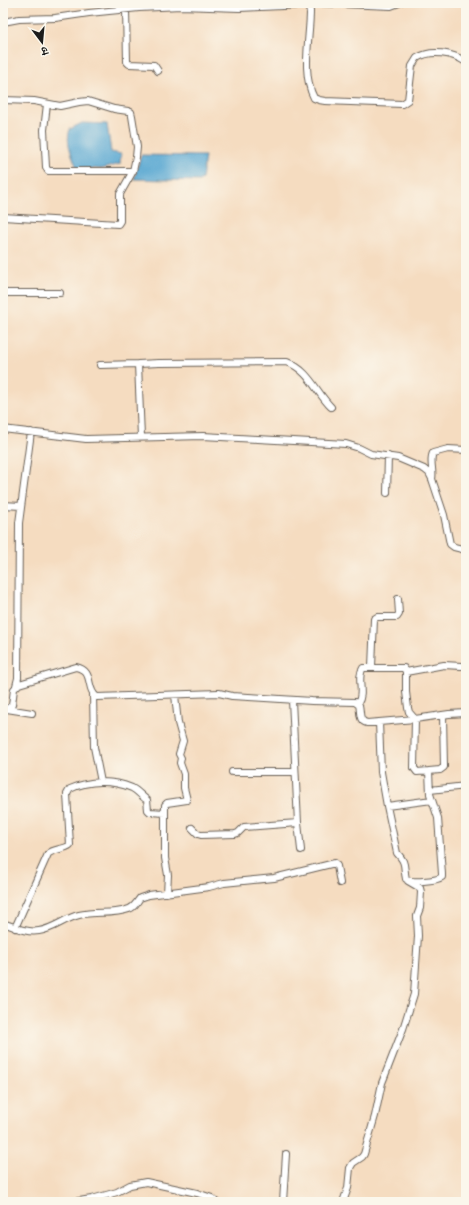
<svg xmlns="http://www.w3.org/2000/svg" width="469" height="1205" viewBox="0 0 469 1205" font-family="Dekko,'Playpen Sans Deva',sans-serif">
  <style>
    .water { fill: #58a7d2; stroke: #3a6277 }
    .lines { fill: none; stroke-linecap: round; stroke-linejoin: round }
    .minor-casing { stroke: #685f55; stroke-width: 8 }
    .minor { stroke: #fff; stroke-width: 6 }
  </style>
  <rect width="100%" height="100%" fill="#fbf7ec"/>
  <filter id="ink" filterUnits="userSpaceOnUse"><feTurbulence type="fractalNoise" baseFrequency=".025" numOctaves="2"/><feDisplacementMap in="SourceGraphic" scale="8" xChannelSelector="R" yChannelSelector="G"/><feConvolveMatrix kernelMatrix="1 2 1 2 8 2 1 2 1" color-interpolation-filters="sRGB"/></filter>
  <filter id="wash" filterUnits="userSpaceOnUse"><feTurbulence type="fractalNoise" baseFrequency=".012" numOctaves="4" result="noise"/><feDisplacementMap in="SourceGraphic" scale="16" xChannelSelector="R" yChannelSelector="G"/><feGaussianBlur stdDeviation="0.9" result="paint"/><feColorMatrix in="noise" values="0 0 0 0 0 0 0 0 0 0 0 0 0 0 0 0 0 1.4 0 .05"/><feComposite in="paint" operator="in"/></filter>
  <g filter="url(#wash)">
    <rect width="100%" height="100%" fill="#f5dcc0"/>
    <path class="water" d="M82,123L107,124L111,152L121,154L120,164L102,169L77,168C72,154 65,143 70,129Z
      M141,155L205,156L202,179L199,181L134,179Z"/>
  </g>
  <g filter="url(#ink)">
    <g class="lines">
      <defs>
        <path id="minor" d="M319,3L391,6L399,3
          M126,9L127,62L129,64L154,65L158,71
          M3,22L19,19L55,18L89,13L139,8L181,6L239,8L305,5L308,8L310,11C310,38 301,73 314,98L319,100L325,101L402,104L408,100L412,66L417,58C431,49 453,53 466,62
          M3,100L34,101L60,106L79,102L88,101L114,109L128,111L131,112L132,116L137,147L136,157L133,171L120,194V221L118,224L3,217
          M47,104L44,130L46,167L48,171H133
          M3,293H60
          M138,364L159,363L287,362C309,370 316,392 331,407
          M100,365L138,364L141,437
          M3,429L86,439L203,436L346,444L359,448L371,454L398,458L424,469L429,473L432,479L444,515L450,544L454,547L466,550
          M432,479C434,471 429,460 433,453L448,449L466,450
          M387,493L388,456
          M3,505L21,506
          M372,667L374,619L377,617H397L399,614L398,599
          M406,672L444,665L461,666
          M16,686L18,678L19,523L31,432
          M93,693L94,747L101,782
          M358,703C365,693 356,678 363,668H404L406,672V692L408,708L409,712L415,719L414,768L417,772L429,771
          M3,709H7L12,705L14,689L19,684L76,667C95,671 85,689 97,697L219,693L232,696L312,701L355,702L359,705C361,712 358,721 367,723L415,719L449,714L466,713
          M7,709L32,713
          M379,722L381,772L387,806L397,853C407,864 403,865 406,879C411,883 436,881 442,877V874L438,818L430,794L429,771L440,770L444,767L443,715
          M232,772H295
          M430,790L466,786
          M387,806L432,800
          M165,813V858L168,875L167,893
          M298,823L301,850
          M192,828L198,834L201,835L235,834L238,833L244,827L298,823L292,700
          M3,923C15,927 26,933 39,931C54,929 65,918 79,915C96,911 113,915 129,909C135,907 136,903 140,898L149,895L209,887L224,883L274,878L335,863L337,866L340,883
          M15,928L48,854C54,848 64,850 70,845L67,794L70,789C89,780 113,780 132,788C138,791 142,797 147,800L148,810L150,812L165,813V805L167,803L187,800L184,788V774L180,763L181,758L179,754L183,741L178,723L175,695
          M72,1202L92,1199L117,1192L130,1185L146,1182L197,1193L212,1198L216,1202
          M283,1202L286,1154
          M343,1202L348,1188L350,1168L353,1163L362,1157L364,1154L375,1116L382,1083L403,1029L414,994L418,936L417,916L420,908L421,892L420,888L408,881"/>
      </defs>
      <use href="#minor" class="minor-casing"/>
      <use href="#minor" class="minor"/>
    </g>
  </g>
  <rect width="469" height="1205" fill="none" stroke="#fbf7ec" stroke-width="16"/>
  <g transform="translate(42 42) rotate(164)" stroke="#fbf7ec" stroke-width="3" paint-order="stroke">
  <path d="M0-3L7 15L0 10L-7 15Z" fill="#1c1c1c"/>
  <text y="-6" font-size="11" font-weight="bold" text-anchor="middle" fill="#1c1c1c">उ</text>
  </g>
</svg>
